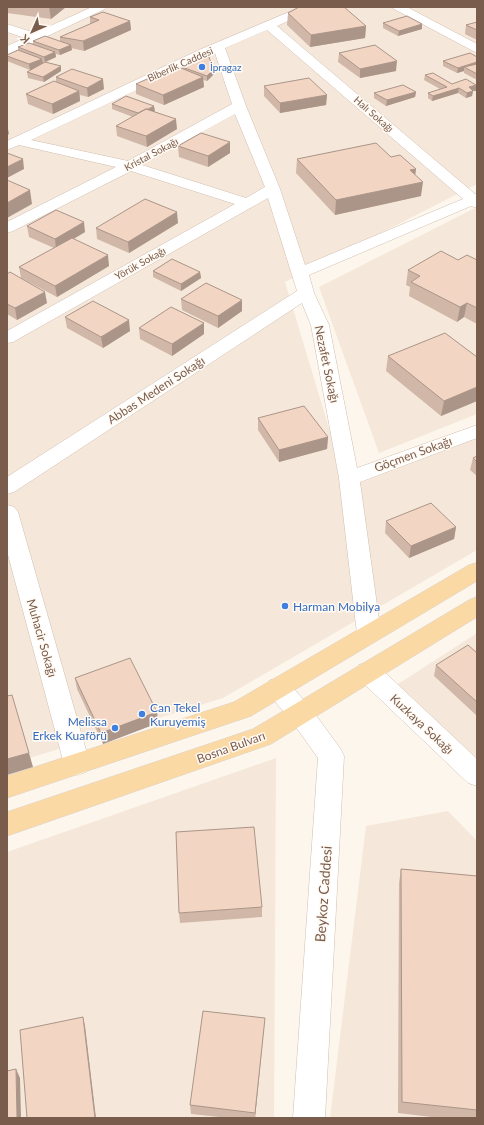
<svg xmlns="http://www.w3.org/2000/svg" width="484" height="1125" viewBox="0 0 484 1125" font-family="Lato,sans-serif">
  <style>
    .residential { fill: #f5e8da }
    .lines { fill: none; stroke-linecap: round; stroke-linejoin: round }
    .minor-casing { stroke: #d1beb0; stroke-width: 1 }
    .major-casing { stroke: #dad1cd; stroke-width: 1 }
    .minor { fill: #fff; fill-rule: evenodd }
    .major { fill: #fbd9a5; fill-rule: evenodd }
    .wall { fill: #d1b7a8 }
    .shaded-wall { fill: #aa9588 }
    .building { fill: #f3d5c3; stroke: #aa9588 }
    .shop-dot { fill: #3f7fe0; stroke: #fffaf3; stroke-width: 1.5 }
    .labels { text-anchor: middle; dominant-baseline: central; stroke-width: 3; stroke-linejoin: round; paint-order: stroke }
    .far-street-label { font-size: 10px; fill: #7a5c4d; stroke: #fffaf3 }
    .far-shop-label { font-size: 10px; fill: #366cbe; stroke: #fffaf3; text-anchor: start }
    .street-label { font-size: 12px; fill: #7a5c4d; stroke: #fffaf3 }
    .shop-label { font-size: 12px; fill: #366cbe; stroke: #fffaf3; text-anchor: start }
    .near-street-label { font-size: 14px; fill: #7a5c4d; stroke: #fffaf3 }
  </style>
  <rect width="100%" height="100%" fill="#fdf6ec"/>
  <path class="residential" d="M7,7H477V184L285,282L347,488L477,438V550L223,698L7,765Z
    M477,207V414L379,453L319,287Z
    M477,633V758L395,686Z
    M276,758L274,1118H7V852Z
    M448,811L477,841V1118H330L366,826Z"/>
  <g class="lines">
    <defs>
      <path id="minor" d="M92,7H107L105,9L7,55V46L25,38L7,32V24L35,33Z
        M301,7H317L315,9L277,26L475,194L477,193V208L471,206L309,275L314,293L329,325L357,468L477,425V438L360,482L381,634L377,640L369,643L361,640L357,634L339,478L311,325L302,303L14,492L7,494V477L297,291L268,198L13,342L7,343V331L235,204L131,171L13,231L7,233V222L116,167L19,145L7,150V141L199,50ZM267,30L463,199L305,265L280,189L246,106L225,48ZM215,53L232,104L128,161L31,140ZM235,114L265,187L246,198L142,165Z
        M392,7H407L477,44V53L394,9Z
        M7,505L14,507L18,512L90,764L86,772L77,775L68,772L64,764L7,551Z
        M368,663L377,665L477,759V786L468,783L359,679L356,672L359,665Z
        M278,678L287,681L309,706L340,748L344,756L325,1118H293L318,758L291,720L269,695L266,688L269,681Z"/>
      <path id="major" d="M477,563V581L251,716L7,798V776L234,702L469,565Z
        M477,597V617L271,744L7,836V812L253,729L469,600Z"/>
    </defs>
    <use href="#minor" class="minor-casing"/>
    <use href="#major" class="major-casing"/>
    <use href="#minor" class="minor"/>
    <use href="#major" class="major"/>
  </g>
  <path class="wall" d="M7,7H66L51,19L7,13Z
    M288,13L366,26L365,38L310,47L287,25Z
    M90,17L130,21L131,30L84,51L71,48L72,50L60,55L56,54V57L46,62L61,66V71L44,82L28,78L27,72L36,67L30,70L7,61V55L18,50V47L33,44V41H60V37L90,24Z
    M477,22V40L465,34L466,25Z
    M383,23L422,29L398,36L383,28Z
    M339,53L396,71L360,78L338,62Z
    M477,57V80L464,73V71L457,73L443,66V61Z
    M182,67L214,69V74L207,81L203,80L204,87L164,105L136,94V84L182,69Z
    M425,75L452,84L476,91H473L472,96L466,98L458,93L432,101L428,98V93L440,89L424,80Z
    M56,77L104,89L88,97L80,95V101L53,114L28,104L26,94L56,82Z
    M264,86L327,95L326,105L280,113L264,96Z
    M416,92L415,97L386,106L374,98V93Z
    M112,104L154,111L177,129L147,147L117,136L116,126L133,117L112,109Z
    M230,142V153L208,167L179,157L178,146Z
    M391,157L416,169L415,175L421,196L335,215L296,173L297,159Z
    M178,223L129,253L97,239L96,228Z
    M27,226L85,232L74,239L109,266L57,297L21,278L19,267L54,248L29,237Z
    M458,260H477V324L464,317L457,322L409,296L410,287L406,285L408,270Z
    M153,271L200,272L201,278L181,291L153,277Z
    M7,274L47,303L17,320L7,314Z
    M181,299L242,311L218,328L182,310Z
    M65,317L130,331L103,348L67,328Z
    M139,328L204,334L172,356L140,339Z
    M388,356L477,357V401L441,416L386,371Z
    M258,418L328,437L327,449L279,462L258,430Z
    M477,456V476L470,470L473,458Z
    M386,521L456,527L454,539L409,558L385,533Z
    M477,653V714L476,715L434,676L436,665Z
    M75,678L157,712L158,723L103,744L77,689Z
    M401,869L477,876V1118H440L398,1113L399,883Z
    M262,907V917L180,923L179,913Z
    M264,1027L255,1118H229L191,1114L190,1105Z"/>
  <path class="shaded-wall" d="M49,7H66L51,19Z
    M130,21L131,30L84,51L83,41Z
    M422,24V29L398,36L399,31Z
    M366,26L365,38L310,47L311,35Z
    M71,45L72,50L60,55L59,50Z
    M55,52L56,57L45,62L44,57Z
    M42,59L43,64L30,70L29,64Z
    M397,61L396,71L360,78V69Z
    M477,62V67H464V71L457,73L458,68Z
    M61,66V71L44,82L43,77Z
    M214,69V74L207,81V76Z
    M203,77L204,87L164,105L163,95Z
    M103,79L104,89L88,97L87,88Z
    M476,85V91H473L472,96L466,98L467,93L469,87Z
    M459,88L458,93L432,101L433,96Z
    M79,91L80,101L53,114L52,104Z
    M416,92L415,97L386,106L387,100Z
    M327,95L326,105L280,113V103Z
    M154,106L155,111L140,114Z
    M176,119L177,129L147,147L146,136Z
    M7,124L9,134L7,135Z
    M230,142V153L208,167V156Z
    M23,159L24,169L7,178V167Z
    M416,169L414,183L410,170Z
    M423,182L421,196L335,215L336,200Z
    M30,190L32,204L7,218V203Z
    M177,212L178,223L129,253L128,242Z
    M84,222L85,232L56,249L55,239Z
    M108,255L109,266L57,297L55,286Z
    M200,272L201,278L181,291V284Z
    M45,292L47,303L17,320L15,308Z
    M242,300V311L218,328V316Z
    M467,303L464,317L457,322L460,307Z
    M7,318L8,325L7,326Z
    M129,320L130,331L103,348L101,337Z
    M204,323V334L172,356V344Z
    M477,387V401L441,416L444,401Z
    M328,437L327,449L279,462V450Z
    M456,527L454,539L409,558L411,546Z
    M157,712L158,723L103,744L101,733Z
    M29,753L33,767L7,775V759Z
    M83,1017L85,1026L96,1118H95Z
    M265,1018L264,1027L255,1118V1113Z
    M16,1069L20,1078L21,1118H17Z"/>
  <path class="building" d="M299,7H344L366,26L311,35L288,13Z
    M103,12L130,21L83,41L60,37L99,20L90,17Z
    M407,16L422,24L399,31L383,23Z
    M477,22V30L466,25Z
    M45,36L71,45L59,50L33,41Z
    M29,43L55,52L44,57L18,47Z
    M375,45L397,61L360,69L339,53Z
    M18,50L42,59L29,64L7,56V55Z
    M470,53L477,57V62L458,68L443,61Z
    M208,55L214,69L207,76L182,67Z
    M45,62L61,66L43,77L27,72Z
    M477,64V74L464,67Z
    M176,66L203,77L163,95L136,84Z
    M72,69L103,79L87,88L56,77Z
    M433,73L452,84L466,79L476,85L469,87L473,91L467,93L459,88L433,96L428,93L447,87L425,75Z
    M309,78L327,95L280,103L264,86Z
    M54,81L79,91L52,104L26,94Z
    M403,85L416,92L387,100L374,93Z
    M126,96L154,106L148,109H146L138,113L112,104Z
    M146,109L176,119L146,136L116,126Z
    M201,133L230,142L208,156L178,146Z
    M376,143L391,157L400,155L416,169L410,170L423,182L336,200L297,159Z
    M7,153L23,159L7,167Z
    M7,180L30,190L7,203Z
    M145,199L177,212L128,242L96,228Z
    M56,210L84,222L55,239L27,226Z
    M72,238L108,255L55,286L19,267Z
    M441,251L458,260L467,255L477,260V308L467,303L460,307L411,282L420,276L408,270Z
    M172,259L200,272L181,284L153,271Z
    M10,272L45,292L15,308L7,304V274Z
    M206,283L242,300L218,316L181,299Z
    M93,301L129,320L101,337L65,317Z
    M171,307L204,323L172,344L139,328Z
    M445,333L477,357V387L444,401L388,356Z
    M304,406L328,437L279,450L258,418Z
    M477,456V462L473,458Z
    M431,503L456,527L411,546L386,521Z
    M468,645L477,653V702L436,665Z
    M130,658L157,712L101,733L75,678Z
    M12,695L29,753L7,759V696Z
    M254,827L262,907L179,913L176,832Z
    M401,869L477,876V1110L402,1102Z
    M203,1011L265,1018L255,1113L190,1105Z
    M83,1017L95,1118H27L20,1030Z
    M16,1069L17,1118H7V1071Z"/>
  <g class="shop-dot">
    <circle cx="202" cy="67" r="4"/>
    <circle cx="285" cy="606" r="4"/>
    <circle cx="142" cy="714" r="4"/>
    <circle cx="115" cy="728" r="4"/>
  </g>
  <g class="labels">
    <g class="far-street-label">
      <text transform="translate(180 64) rotate(-24)">Biberlik Caddesi</text>
      <text transform="translate(374 114) rotate(41)">Halı Sokağı</text>
      <text transform="translate(151 154) rotate(-28)">Kristal Sokağı</text>
      <text transform="translate(140 263) rotate(-29)">Yörük Sokağı</text>
    </g>
    <g class="far-shop-label">
      <text x="210" y="67">İpragaz</text>
    </g>
    <g class="street-label">
      <text transform="translate(327 364) rotate(78)">Nezafet Sokağı</text>
      <text transform="translate(156 390) rotate(-33)">Abbas Medeni Sokağı</text>
      <text transform="translate(413 454) rotate(-20)">Göçmen Sokağı</text>
      <text transform="translate(42 638) rotate(74)">Muhacir Sokağı</text>
      <text transform="translate(422 724) rotate(43)">Kuzkaya Sokağı</text>
      <text transform="translate(231 747) rotate(-20)">Bosna Bulvarı</text>
    </g>
    <g class="shop-label">
      <text x="293" y="606">Harman Mobilya</text>
      <text x="150" y="707">Can Tekel<tspan x="150" dy="14">Kuruyemiş</tspan></text>
      <text x="107" y="721" text-anchor="end">Melissa<tspan x="107" dy="14">Erkek Kuaförü</tspan></text>
    </g>
    <g class="near-street-label">
      <text transform="translate(323 894) rotate(-86)">Beykoz Caddesi</text>
    </g>
  </g>
  <rect width="484" height="1125" fill="none" stroke="#7a5c4d" stroke-width="16"/>
  <g transform="translate(32 32) rotate(225)" stroke="#fffaf3" stroke-width="3" paint-order="stroke">
  <path d="M0-3L7 15L0 10L-7 15Z" fill="#7a5c4d"/>
  <text y="-6" font-size="11" font-weight="bold" text-anchor="middle" fill="#7a5c4d">K</text>
  </g>
</svg>
